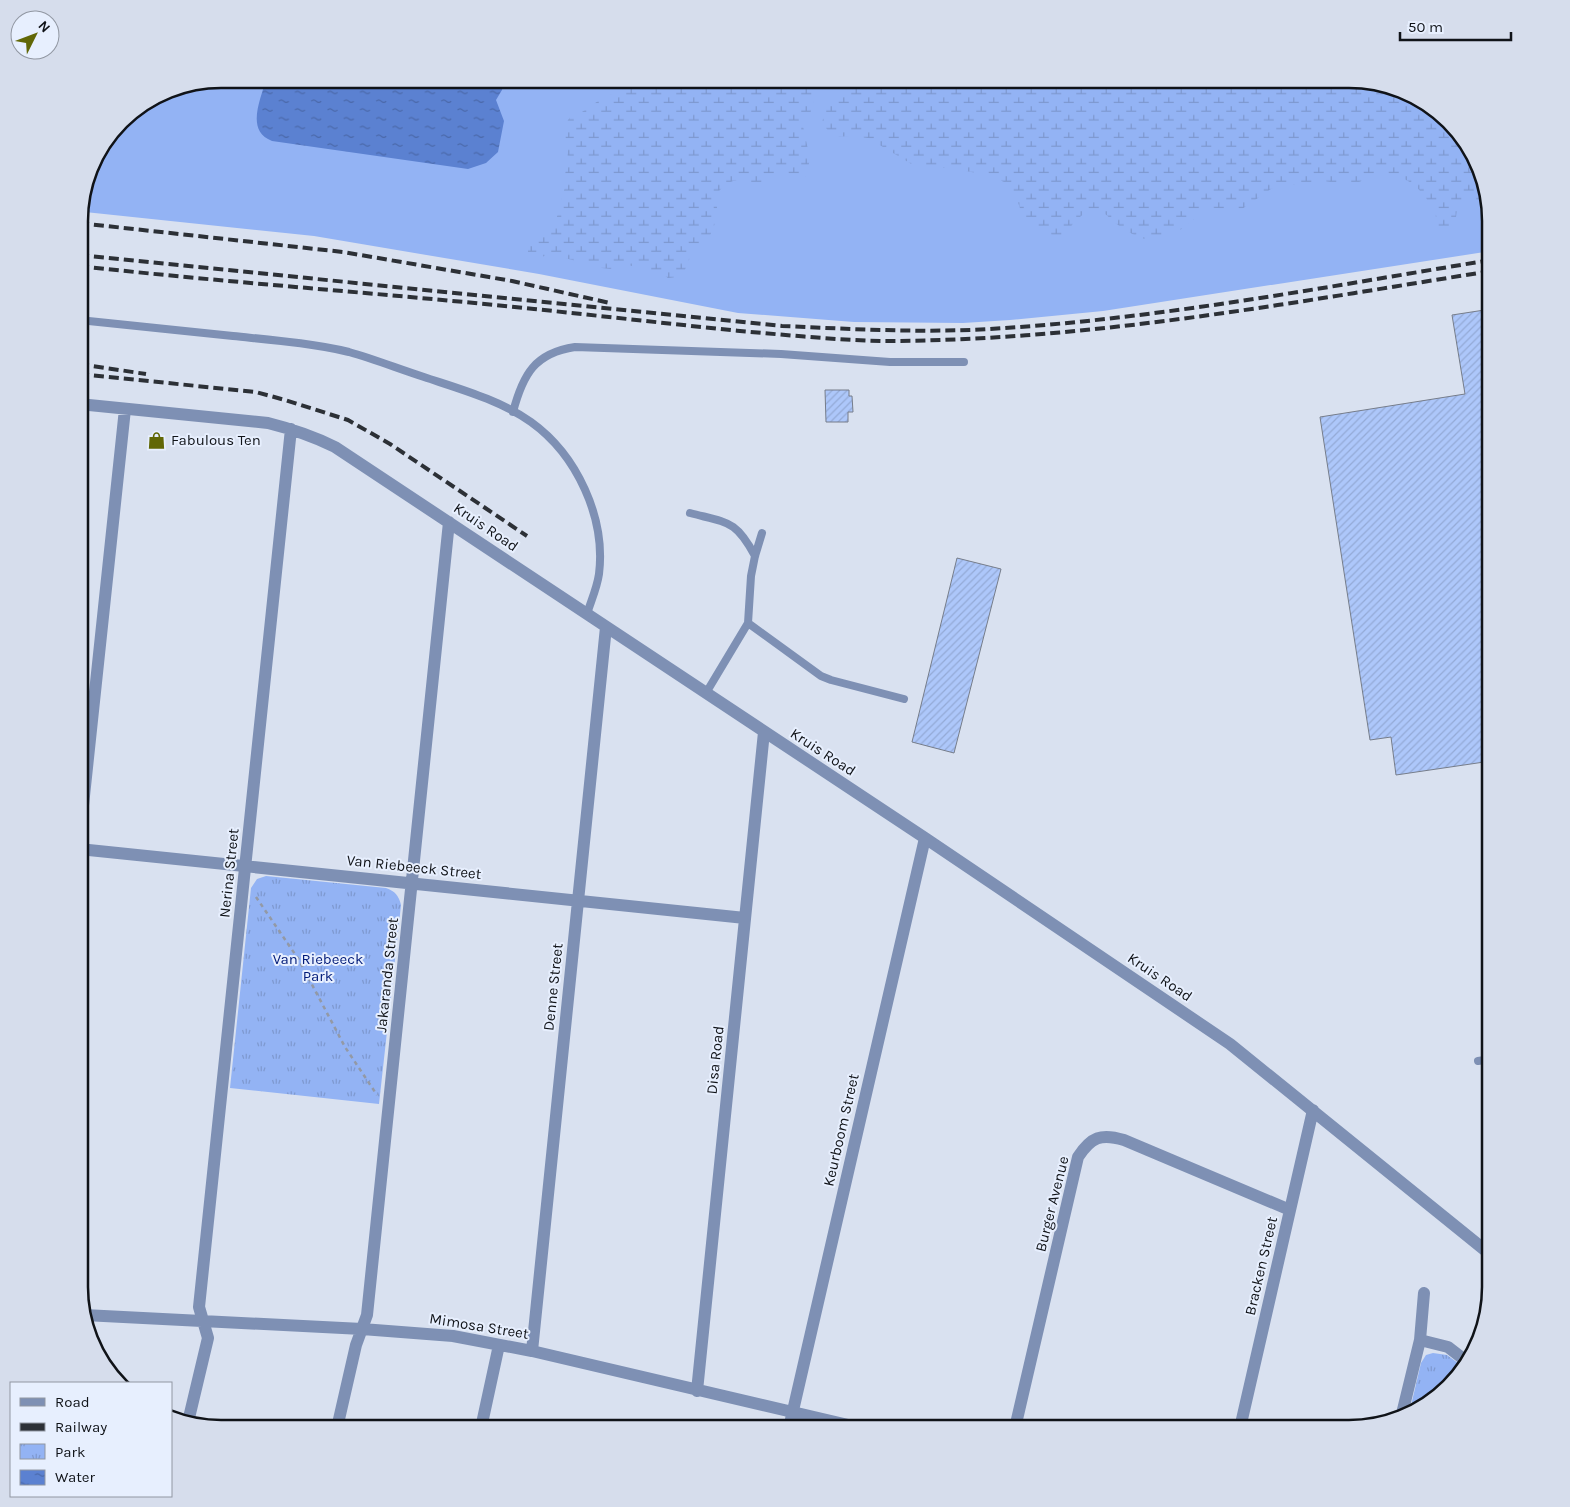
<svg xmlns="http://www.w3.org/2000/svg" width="1570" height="1507" viewBox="0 0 1570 1507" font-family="Karla,sans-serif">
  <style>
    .grass { fill: #93b3f4 }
    .wetland { fill: url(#wetland-marsh) }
    .park { fill: url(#park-tufts) }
    .water { fill: url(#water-ripples) }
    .building { fill: url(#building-hatch); stroke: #767d8a }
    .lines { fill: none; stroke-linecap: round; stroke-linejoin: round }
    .path { stroke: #9399a5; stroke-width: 2.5; stroke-dasharray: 4 4; stroke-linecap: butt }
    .service { stroke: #7e90b4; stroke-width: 8 }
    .minor { stroke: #7e90b4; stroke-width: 12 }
    .rail { stroke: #2c3036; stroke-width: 4; stroke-dasharray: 10 5; stroke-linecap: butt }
    .labels { text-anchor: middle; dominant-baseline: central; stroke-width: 4; stroke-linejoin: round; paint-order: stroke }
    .poi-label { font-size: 15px; fill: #101318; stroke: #e7effe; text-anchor: start }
    .street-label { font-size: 15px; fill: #101318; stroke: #e7effe }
    .park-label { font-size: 15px; fill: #001a78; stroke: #e7effe }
    .rim { fill: none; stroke: #101318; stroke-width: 2.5 }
  </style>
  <defs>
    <pattern id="wetland-marsh" width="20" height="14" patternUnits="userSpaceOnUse" patternTransform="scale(1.25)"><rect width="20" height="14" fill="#93b3f4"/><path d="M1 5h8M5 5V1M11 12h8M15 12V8" fill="none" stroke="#7e99d0"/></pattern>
    <pattern id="park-tufts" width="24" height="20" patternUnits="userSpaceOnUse" patternTransform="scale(1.25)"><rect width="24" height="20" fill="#93b3f4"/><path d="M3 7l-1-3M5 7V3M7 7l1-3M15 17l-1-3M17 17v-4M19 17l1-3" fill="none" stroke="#7e99d0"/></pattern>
    <pattern id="water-ripples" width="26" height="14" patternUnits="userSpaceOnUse" patternTransform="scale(1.25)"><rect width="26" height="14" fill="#5b81d1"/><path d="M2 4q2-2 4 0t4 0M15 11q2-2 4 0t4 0" fill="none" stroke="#4a68a9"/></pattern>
    <pattern id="building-hatch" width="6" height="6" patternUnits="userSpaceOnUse" patternTransform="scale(1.25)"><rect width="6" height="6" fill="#adc7fa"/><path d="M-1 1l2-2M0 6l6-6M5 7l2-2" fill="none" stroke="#94aad6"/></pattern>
  </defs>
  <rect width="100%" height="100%" fill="#d9e1f0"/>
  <path class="grass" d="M221,79H1358L1412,93L1456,127L1481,167L1491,220V251L1103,311L1010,320L963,323L854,322L738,313L539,274L314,236L85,212L101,147L127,114L167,89Z"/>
  <path class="wetland" d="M633,79H819L811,111L803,126L810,159L806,176L797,179L781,172L767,182L758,184L741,180L733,181L725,185L718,192L716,221L709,238L694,248L684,272L677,277L668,278L661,273L628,265L610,269L602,268L550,254L533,260L528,253V244L533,237L549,230L555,224L566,183L565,175L568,158L565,131L566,123L571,116L579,114L601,99L609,95L617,94L631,84Z
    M843,79H1358L1412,93L1456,127L1481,167L1491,220V234L1487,228L1485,210L1471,199L1457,209L1455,225L1440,234L1435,213L1426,198L1415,185L1399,176L1383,173L1351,185L1317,180L1303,188L1286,182L1271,189L1242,209H1224L1207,207C1192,222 1172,240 1150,240C1140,239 1126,231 1118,225C1113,222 1108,215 1103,213C1098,212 1092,212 1087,211L1074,222L1064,237L1047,234L1032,224L1021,211L1015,194L1004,182L988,175L949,168L913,165L868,138L851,136L833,137L822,123L826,106L838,94Z"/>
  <path class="park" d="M266,876L386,888C395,891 399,896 401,905L379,1104L230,1088L251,888L257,879Z
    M1433,1353L1447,1355L1462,1366L1443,1393L1409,1414L1421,1363L1426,1355Z"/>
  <path class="water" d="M266,79H504L502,90L496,100L504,121L498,152L486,163L468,169L272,141C245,131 261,99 266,79Z"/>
  <path class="building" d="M1491,309V761L1396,775L1391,737L1370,740L1320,417L1465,394L1452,315Z
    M825,390H849V396H852L853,412H848V422H826Z
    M957,558L1001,569L954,753L912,742Z"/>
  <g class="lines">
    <path class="path" d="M256,897L299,960L345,1047L377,1095"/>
    <path class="service" d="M79,320C130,325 182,331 233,336C271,340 311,343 349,352C374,359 399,369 424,377C460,389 500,400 531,422C577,455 606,518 599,574C597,588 591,601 587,614
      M513,412C523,374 535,353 575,347L781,354L890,362H964
      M690,513C728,523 736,520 755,556
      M748,623L821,676L831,680L904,699
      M706,693L748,623L751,576L755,556L762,533
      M1478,1061L1491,1059"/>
    <path class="minor" d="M79,404L268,423C292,429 313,436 335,447L925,838L1193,1019L1230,1044L1491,1255
      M79,843L125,409
      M79,849L745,918
      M84,1315L362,1329L453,1336L532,1351L861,1428
      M1420,1340L1424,1293
      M532,1351L606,627
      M697,1391L764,732
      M1401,1418L1420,1340L1448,1347L1466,1361
      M188,1422L208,1338L199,1307L291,429
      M337,1428L356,1345L367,1315L449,522
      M481,1428L499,1345
      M789,1428L925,838
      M1015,1428L1078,1157C1091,1137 1101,1133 1124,1140L1290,1210
      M1240,1428L1313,1110"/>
    <path class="rail" d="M79,223L343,252L512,281L610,303
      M79,255L782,326C851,329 920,333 990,329C1158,319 1325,287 1491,260
      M79,266C230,283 382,293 534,309C602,316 671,324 740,331C787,335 835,340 882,341C1087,341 1289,303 1491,271
      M79,364L146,374
      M79,374L256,392L285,400L348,420L390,444L527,536"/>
  </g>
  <defs>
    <symbol id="shop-bare" viewBox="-9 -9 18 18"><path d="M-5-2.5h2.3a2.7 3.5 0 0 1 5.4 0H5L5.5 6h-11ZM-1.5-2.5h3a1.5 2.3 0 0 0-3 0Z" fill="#616706" stroke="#e7effe" stroke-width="2.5" paint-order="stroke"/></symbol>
  </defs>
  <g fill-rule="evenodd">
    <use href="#shop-bare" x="144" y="428" width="25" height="25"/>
  </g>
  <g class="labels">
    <g class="poi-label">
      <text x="171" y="440">Fabulous Ten</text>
    </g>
    <g class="street-label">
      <text transform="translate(486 527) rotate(34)">Kruis Road</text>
      <text transform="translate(823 752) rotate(33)">Kruis Road</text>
      <text transform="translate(414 867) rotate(6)">Van Riebeeck Street</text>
      <text transform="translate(229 873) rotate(-84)">Nerina Street</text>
      <text transform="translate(387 975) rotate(-84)">Jakaranda Street</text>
      <text transform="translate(1160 977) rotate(34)">Kruis Road</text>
      <text transform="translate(553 987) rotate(-84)">Denne Street</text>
      <text transform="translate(715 1060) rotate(-84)">Disa Road</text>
      <text transform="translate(841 1130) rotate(-77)">Keurboom Street</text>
      <text transform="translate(1052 1204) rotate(-76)">Burger Avenue</text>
      <text transform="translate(1261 1266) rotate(-77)">Bracken Street</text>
      <text transform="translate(479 1326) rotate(9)">Mimosa Street</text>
    </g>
    <g class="park-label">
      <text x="318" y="959">Van Riebeeck<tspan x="318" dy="17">Park</tspan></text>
    </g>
  </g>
  <path d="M0 0H1570V1507H0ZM221 88H1349A133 133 0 0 1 1482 221V1287A133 133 0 0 1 1349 1420H221A133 133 0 0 1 88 1287V221A133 133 0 0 1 221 88Z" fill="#d6ddec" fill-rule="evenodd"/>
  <path class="rim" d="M221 88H1349A133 133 0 0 1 1482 221V1287A133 133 0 0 1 1349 1420H221A133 133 0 0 1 88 1287V221A133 133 0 0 1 221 88Z"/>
  <rect x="10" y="1382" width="162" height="115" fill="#e7effe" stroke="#9197a2"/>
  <rect x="20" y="1398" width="25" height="8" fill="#7e90b4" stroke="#9197a2"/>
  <text x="55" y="1407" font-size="15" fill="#101318">Road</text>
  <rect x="20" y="1423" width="25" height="8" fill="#2c3036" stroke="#9197a2"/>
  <text x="55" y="1432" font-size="15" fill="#101318">Railway</text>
  <rect x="20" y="1444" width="25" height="15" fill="url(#park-tufts)" stroke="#9197a2"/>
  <text x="55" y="1457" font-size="15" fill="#101318">Park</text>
  <rect x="20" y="1470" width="25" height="15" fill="url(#water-ripples)" stroke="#9197a2"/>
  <text x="55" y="1482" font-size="15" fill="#101318">Water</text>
  <g transform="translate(35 35) rotate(48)"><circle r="24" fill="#e7effe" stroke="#9197a2"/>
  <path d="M0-4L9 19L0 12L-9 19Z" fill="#616706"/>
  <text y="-8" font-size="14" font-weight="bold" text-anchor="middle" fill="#101318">N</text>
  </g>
  <path d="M1400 32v8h111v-8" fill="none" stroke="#101318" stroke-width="2.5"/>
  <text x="1408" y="32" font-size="15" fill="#101318" stroke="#e7effe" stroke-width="4" paint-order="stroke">50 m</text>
</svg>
